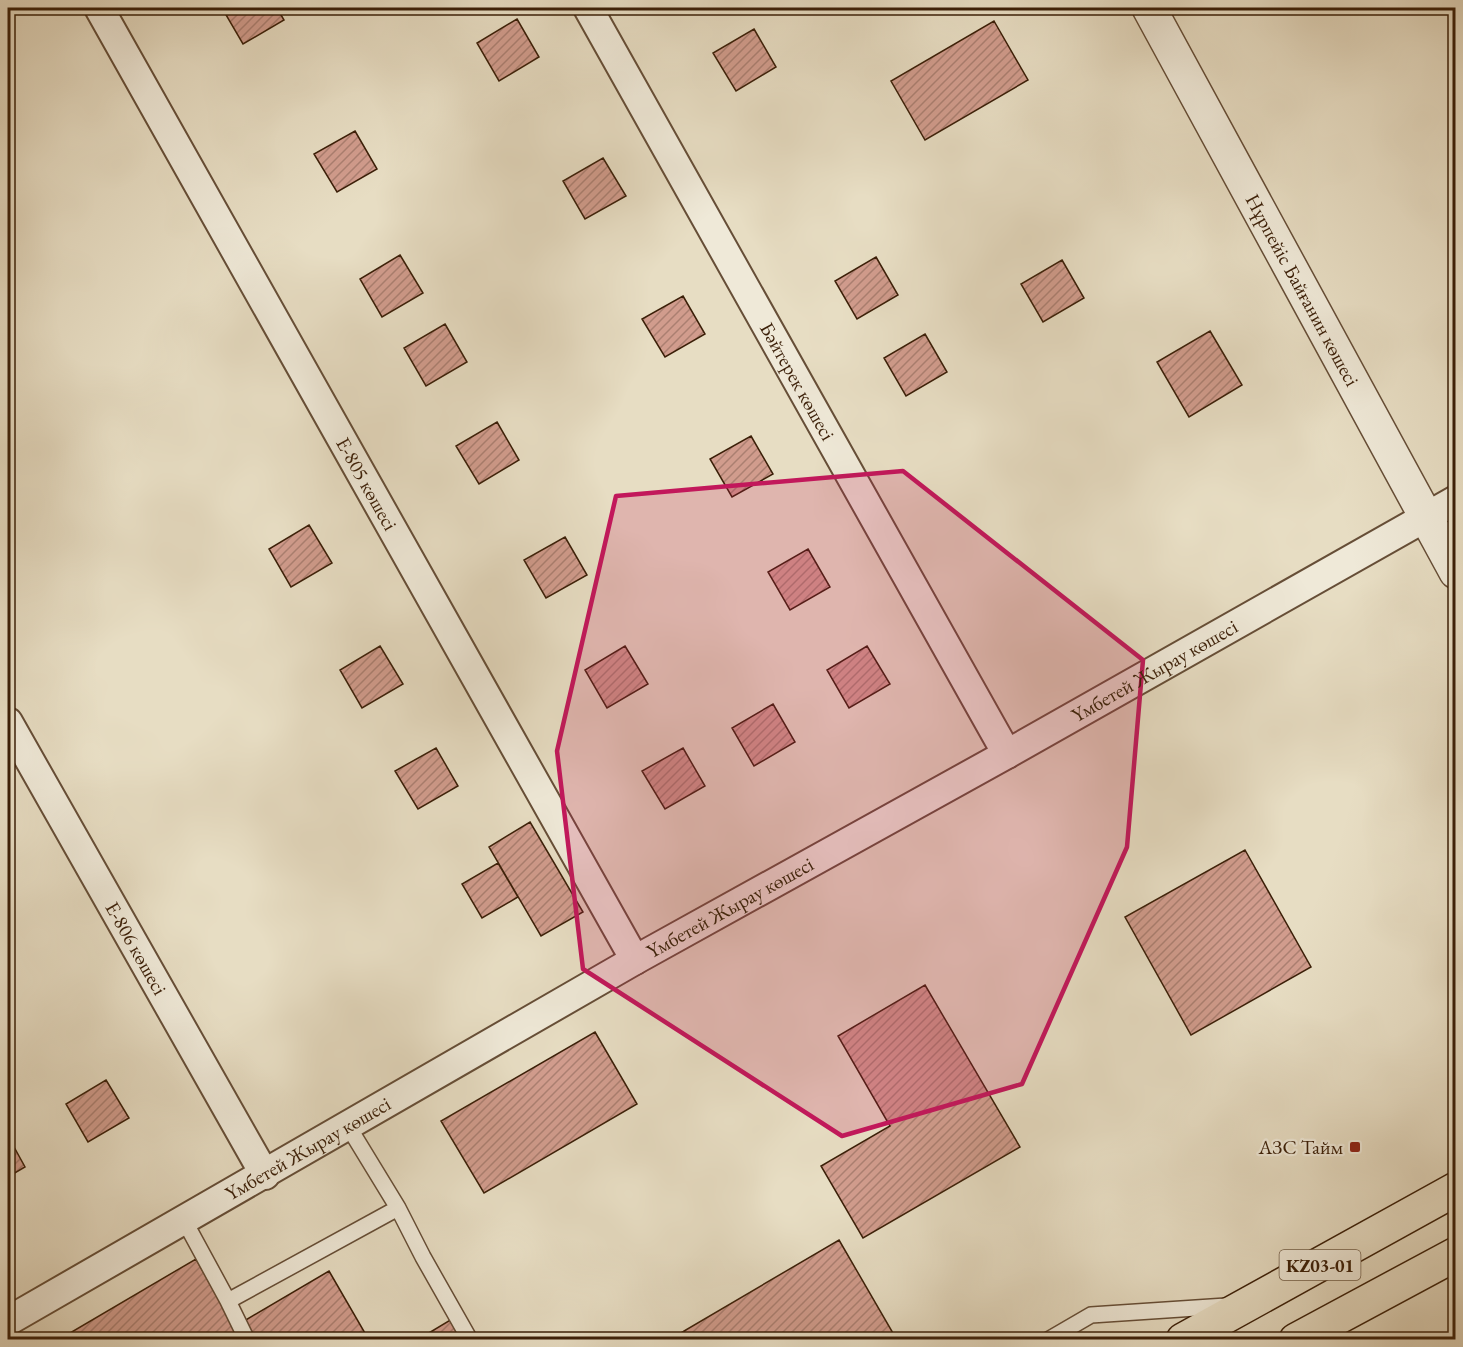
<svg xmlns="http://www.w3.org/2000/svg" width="1463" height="1347" viewBox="0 0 1463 1347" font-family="'EB Garamond',serif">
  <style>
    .building { fill: url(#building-hatch); stroke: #3b1f08; stroke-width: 1.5 }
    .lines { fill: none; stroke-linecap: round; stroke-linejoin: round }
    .service-casing { stroke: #664e37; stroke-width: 18 }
    .minor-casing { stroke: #664e37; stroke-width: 32 }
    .tertiary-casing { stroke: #664e37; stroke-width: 36 }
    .primary-casing { stroke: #3b1f08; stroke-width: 36 }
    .service { stroke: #efe9d8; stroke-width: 15 }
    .minor { stroke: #efe9d8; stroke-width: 28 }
    .tertiary { stroke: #efe9d8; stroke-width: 33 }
    .primary { stroke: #e7ddc3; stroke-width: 33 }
    .marked { fill: #c2185b; fill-opacity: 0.2; stroke: #c2185b; stroke-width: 4.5; stroke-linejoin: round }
    .poi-dot { fill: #8f2418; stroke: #efe9d8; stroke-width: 2 }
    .labels { text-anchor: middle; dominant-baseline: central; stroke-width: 4.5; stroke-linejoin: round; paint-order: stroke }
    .shield { fill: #efe9d8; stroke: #715c46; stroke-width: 1.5 }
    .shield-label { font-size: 18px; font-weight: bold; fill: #3b1f08 }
    .street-label { font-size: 20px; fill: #3b1f08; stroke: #efe9d8 }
    .poi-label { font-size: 20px; fill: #3b1f08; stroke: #efe9d8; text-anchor: end }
  </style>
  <defs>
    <pattern id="building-hatch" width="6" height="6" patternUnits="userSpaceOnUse" patternTransform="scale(1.5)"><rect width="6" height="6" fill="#d19c8d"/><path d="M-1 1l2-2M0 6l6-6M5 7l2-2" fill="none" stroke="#ab7f71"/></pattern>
  </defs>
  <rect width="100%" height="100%" fill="#e7ddc3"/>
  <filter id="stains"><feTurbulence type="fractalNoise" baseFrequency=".00333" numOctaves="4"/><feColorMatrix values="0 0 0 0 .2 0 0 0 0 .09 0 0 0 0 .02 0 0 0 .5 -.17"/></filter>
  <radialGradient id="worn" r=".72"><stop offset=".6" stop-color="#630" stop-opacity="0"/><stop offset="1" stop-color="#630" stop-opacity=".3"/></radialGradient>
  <path class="building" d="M222,8H277L284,20L243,44Z
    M517,19L539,57L499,81L477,43Z
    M994,21L1028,80L925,140L891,81Z
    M754,29L776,67L736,91L713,53Z
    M355,131L377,169L337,192L314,154Z
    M603,158L626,196L585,219L563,181Z
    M400,255L423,293L382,317L360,279Z
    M876,257L898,295L857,319L835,281Z
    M1062,260L1084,298L1043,322L1021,284Z
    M683,296L705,334L665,357L642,319Z
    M445,324L467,362L426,386L404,348Z
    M1210,331L1242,385L1189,417L1157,362Z
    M925,334L947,372L906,396L884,358Z
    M497,422L519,460L479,484L456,446Z
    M751,436L773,474L732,497L710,459Z
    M309,525L332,563L291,587L269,549Z
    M565,537L587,575L546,598L524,560Z
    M808,549L830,587L790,610L768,572Z
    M380,646L403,684L362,708L340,670Z
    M625,646L648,684L607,708L585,670Z
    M867,646L890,684L849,708L827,670Z
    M773,704L795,742L754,766L732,728Z
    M436,748L458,786L418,809L395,771Z
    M683,748L705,786L665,809L642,771Z
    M530,822L583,912L541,936L489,847Z
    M1245,850L1311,967L1191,1035L1125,917Z
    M498,863L518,897L482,918L462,884Z
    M925,985L1020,1147L863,1238L821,1166L890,1126L838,1036Z
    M595,1032L637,1104L484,1193L441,1121Z
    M106,1080L129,1118L88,1142L66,1104Z
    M8,1136L25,1167L8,1177Z
    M839,1240L897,1340H690L684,1331Z
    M196,1259L237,1332L224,1340H58Z
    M329,1271L369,1340H255L244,1321Z
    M452,1319L463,1340H417Z
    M684,1331L690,1340H669Z"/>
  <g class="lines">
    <defs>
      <path id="service" d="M348,1126L398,1208L423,1257L470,1340
        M184,1220L228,1301L398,1208
        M228,1301L247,1340
        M1048,1340L1091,1315L1226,1306"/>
      <g id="minor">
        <path id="s1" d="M99,8L635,960"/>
        <path id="s2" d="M588,8L1007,754"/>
        <path id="s3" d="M8,722L265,1175"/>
        <path id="s4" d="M8,1321L635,960L1007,754L1456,500"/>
      </g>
      <g id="tertiary">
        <path id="s5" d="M1149,8L1456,572"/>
      </g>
      <path id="primary" d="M1183,1340L1456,1189
        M1296,1340L1456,1254"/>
    </defs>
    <use href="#service" class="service-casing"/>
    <use href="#minor" class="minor-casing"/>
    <use href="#tertiary" class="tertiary-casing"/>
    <use href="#primary" class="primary-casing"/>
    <use href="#service" class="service"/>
    <use href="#minor" class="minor"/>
    <use href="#tertiary" class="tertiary"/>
    <use href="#primary" class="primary"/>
  </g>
  <path class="marked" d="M903,471L1143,660L1127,847L1022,1084L842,1136L583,969L557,751L616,496Z"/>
  <rect class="poi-dot" x="1349" y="1141" width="12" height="12" rx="3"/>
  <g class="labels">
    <rect class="shield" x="1279.5" y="1250" width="81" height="30" rx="4.5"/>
    <g class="shield-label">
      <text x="1320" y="1265">KZ03-01</text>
    </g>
    <g class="street-label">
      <text stroke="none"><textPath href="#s5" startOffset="321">Нұрпейіс Байғанин көшесі</textPath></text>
      <text stroke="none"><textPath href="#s2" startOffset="428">Бәйтерек көшесі</textPath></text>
      <text stroke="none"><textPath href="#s1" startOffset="546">Е-805 көшесі</textPath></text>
      <text stroke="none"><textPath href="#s4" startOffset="1318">Үмбетей Жырау көшесі</textPath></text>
      <text stroke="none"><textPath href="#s4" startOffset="832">Үмбетей Жырау көшесі</textPath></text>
      <text stroke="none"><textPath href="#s3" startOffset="260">Е-806 көшесі</textPath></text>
      <text stroke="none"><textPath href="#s4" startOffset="346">Үмбетей Жырау көшесі</textPath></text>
    </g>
    <g class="poi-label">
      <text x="1343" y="1147">АЗС Тайм</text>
    </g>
  </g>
  <rect width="1463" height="1347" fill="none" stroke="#e7ddc3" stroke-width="30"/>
  <rect x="9" y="9" width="1445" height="1329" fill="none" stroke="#3b1f08" stroke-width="3"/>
  <rect x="15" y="15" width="1433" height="1317" fill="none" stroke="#3b1f08" stroke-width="1.5"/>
  <rect width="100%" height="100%" filter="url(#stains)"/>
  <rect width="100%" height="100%" fill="url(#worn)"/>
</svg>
